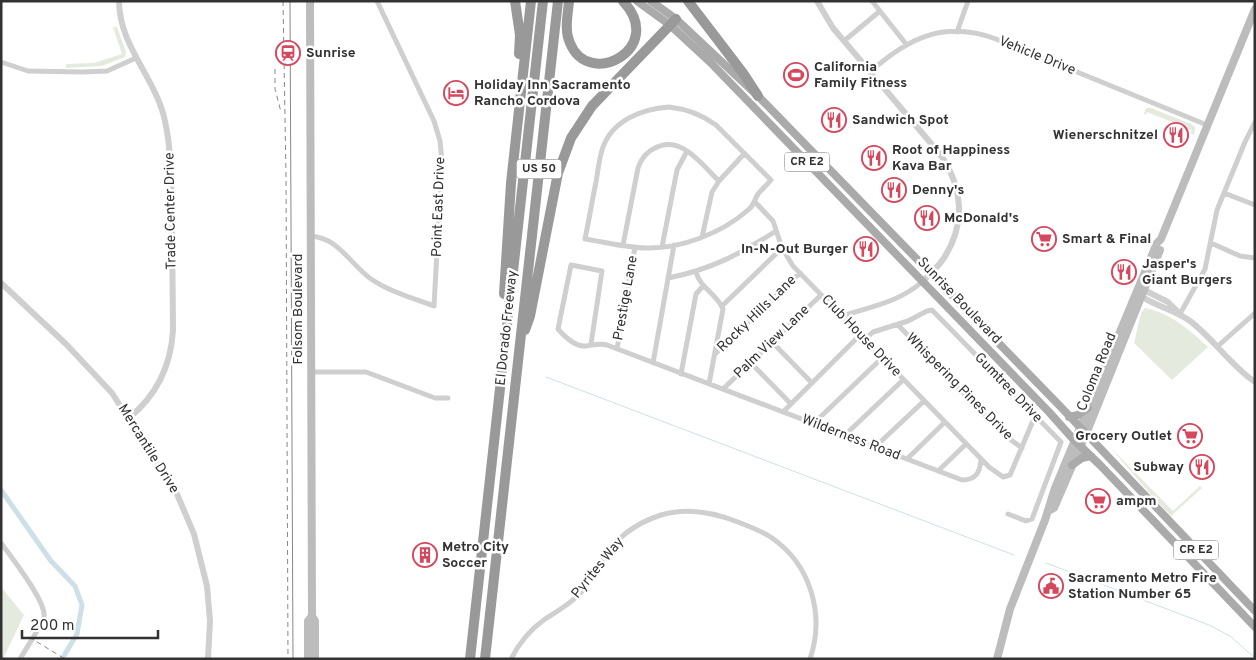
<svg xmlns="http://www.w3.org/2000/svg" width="1256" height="660" viewBox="0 0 1256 660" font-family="Overpass,sans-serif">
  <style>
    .green { fill: #e5eade }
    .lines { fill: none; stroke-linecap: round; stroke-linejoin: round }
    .stream { stroke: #cde0e8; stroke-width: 1 }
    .canal { stroke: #cde0e8; stroke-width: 5 }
    .minor { stroke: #cfcfcf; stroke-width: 5 }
    .tertiary { stroke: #cfcfcf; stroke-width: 6 }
    .secondary { stroke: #bcbcbc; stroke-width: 8 }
    .primary { stroke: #aaa; stroke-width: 8 }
    .motorway { stroke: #999; stroke-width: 10 }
    .tram { stroke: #878787; stroke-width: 1 }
    .rail { stroke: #878787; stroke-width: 1; stroke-dasharray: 5 4; stroke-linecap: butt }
    .labels { text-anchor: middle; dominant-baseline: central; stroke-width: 5; stroke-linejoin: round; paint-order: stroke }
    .shield { fill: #fff; stroke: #707070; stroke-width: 1 }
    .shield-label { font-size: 12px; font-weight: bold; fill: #323232 }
    .poi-label { font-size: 14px; font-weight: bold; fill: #323232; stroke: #fff; text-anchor: start }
    .street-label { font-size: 14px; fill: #323232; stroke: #fff }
  </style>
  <rect width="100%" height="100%" fill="#fff"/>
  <path class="green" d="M113,27H117L126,52L125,57L102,66L66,68V64L94,63L122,54Z
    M1146,108H1151L1191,124L1195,127L1194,135L1190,133L1192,130L1147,112L1146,115L1144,114Z
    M1145,308C1169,312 1191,331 1208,347L1172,380L1134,343L1141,313Z
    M1109,446L1173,511L1200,486L1202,488L1171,516L1152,496Z
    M1,587L24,615L3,659H1Z"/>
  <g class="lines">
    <path class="stream" d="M546,377L1014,555
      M1046,563L1209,625L1230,636L1255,658"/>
    <path class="canal" d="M1,490L51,561L75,586L82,605L77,634L62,659"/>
    <path class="minor" d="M872,1L906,44
      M957,32L968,1
      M844,41L880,11
      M1,62L28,71L83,72L107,71L136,58
      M870,72C908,38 944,20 996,39L1207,125
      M669,107C687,109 701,114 716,125L771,180C767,185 762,189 758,194C754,200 754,206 748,210C722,233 681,249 646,248C626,248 605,242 585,239C589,220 592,201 596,182C598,171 599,158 603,147C613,120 642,109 669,107Z
      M1224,193L1255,205
      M755,202L773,221L782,248L793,266L989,467L1003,477L1010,475L1035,416
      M310,236C338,237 350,264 371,279C390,292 413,298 434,306L442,162L440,141L434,121L377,1
      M702,237L712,192L719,181L744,154
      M1211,243L1240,256L1255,258
      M623,245L638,168C641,159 646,152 655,148C681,134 702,165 719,181
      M662,247L677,170L687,151
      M696,272C700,288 717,294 723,309L709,384
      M668,278C710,270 740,254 776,231
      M722,306L782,248
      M1180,314L1205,269L1217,210L1245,142L1255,122
      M842,316C870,307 900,302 923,281
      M898,325L1003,434L1022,448
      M864,340L873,332L908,321L927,311L932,310L1061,442L1032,519L1026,521L1008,514
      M772,342L812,383
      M591,344L602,271L571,265L558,329C565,337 575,347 586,346C594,345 599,343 607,345L962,480C976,480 980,472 981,460
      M1218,346L1255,313
      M617,349L635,247
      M715,354L800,273
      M653,363L674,245
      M751,363L791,404
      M311,372H366L435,398H448
      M681,374L696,294L703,286
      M723,389L821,295
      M783,412L860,335
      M813,424L882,358
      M844,436L903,380
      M875,447L924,401
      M907,459L945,422
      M938,471L966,444
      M1,543C11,557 47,602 44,617C42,625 25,650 20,659
      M1,658L2,659
      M511,659C519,643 531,629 545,619C556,612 567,606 576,597C588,587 594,573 602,560C615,539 636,523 661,515C687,507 713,512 738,522C750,527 762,531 772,538C811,565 825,615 810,659"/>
    <path class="tertiary" d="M119,1C119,46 156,78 165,121C172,153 171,186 172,219C172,256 173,293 173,330C171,366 157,395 129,418
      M817,1L833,28L940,154C963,187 966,224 944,258C938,267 930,274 923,281
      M1,283L66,344L112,393L177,494L194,534L207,586L210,621L208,659
      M1140,291L1144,290L1168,302L1179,313
      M1139,295C1155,306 1175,310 1190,321C1214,339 1230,365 1255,382"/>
    <path class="secondary" d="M310,1L312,616L315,621V659
      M1048,511L1054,508L1086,434L1160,250
      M308,659V621L312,616
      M997,659L1010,609L1045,520L1055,488L1157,243L1161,239L1255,9"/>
    <path class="primary" d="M637,1L670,25L710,62L1049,412L1074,440L1100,465L1255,627
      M651,1L676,19L758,96L1057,403L1255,611
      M1069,417L1078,415L1088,408
      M1072,465L1082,458L1091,456"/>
    <path class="motorway" d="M515,1L520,35L519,54
      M569,1C568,14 564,30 570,43C589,90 667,48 623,1
      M688,1L743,73L758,96
      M504,294L511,183L531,1
      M525,330L530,316L558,173L571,138L592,106L676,19
      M470,659L543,1
      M485,659L558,1"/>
    <path class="tram" d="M290,1L293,659"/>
    <path class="rail" d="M283,1L286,176L288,659
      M275,69V89L281,112
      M29,637L65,659"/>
  </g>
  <defs>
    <symbol id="station-ring" viewBox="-11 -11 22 22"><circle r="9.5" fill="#fff" stroke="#d5475d" stroke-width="1.5"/><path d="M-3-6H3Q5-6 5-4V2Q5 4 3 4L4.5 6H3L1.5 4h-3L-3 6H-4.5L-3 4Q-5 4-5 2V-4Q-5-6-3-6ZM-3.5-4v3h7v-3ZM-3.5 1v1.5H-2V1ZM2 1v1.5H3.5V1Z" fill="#d5475d"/></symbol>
    <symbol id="stadium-ring" viewBox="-11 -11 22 22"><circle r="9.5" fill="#fff" stroke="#d5475d" stroke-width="1.5"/><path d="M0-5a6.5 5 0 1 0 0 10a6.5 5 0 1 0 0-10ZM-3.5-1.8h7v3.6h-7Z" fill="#d5475d"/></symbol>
    <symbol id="hotel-ring" viewBox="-11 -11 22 22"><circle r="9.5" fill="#fff" stroke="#d5475d" stroke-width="1.5"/><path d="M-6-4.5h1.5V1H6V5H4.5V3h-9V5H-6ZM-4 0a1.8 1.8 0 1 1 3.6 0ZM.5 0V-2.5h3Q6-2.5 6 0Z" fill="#d5475d"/></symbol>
    <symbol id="restaurant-ring" viewBox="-11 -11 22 22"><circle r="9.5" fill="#fff" stroke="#d5475d" stroke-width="1.5"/><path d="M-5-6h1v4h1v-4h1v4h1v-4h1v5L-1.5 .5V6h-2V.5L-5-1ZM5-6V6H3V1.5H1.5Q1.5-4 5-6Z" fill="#d5475d"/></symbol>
    <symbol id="supermarket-ring" viewBox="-11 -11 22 22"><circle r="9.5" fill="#fff" stroke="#d5475d" stroke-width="1.5"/><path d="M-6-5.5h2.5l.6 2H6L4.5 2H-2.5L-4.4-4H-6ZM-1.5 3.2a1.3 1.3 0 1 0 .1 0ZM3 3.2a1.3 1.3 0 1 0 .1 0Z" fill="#d5475d"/></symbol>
    <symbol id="building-ring" viewBox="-11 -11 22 22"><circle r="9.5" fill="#fff" stroke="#d5475d" stroke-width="1.5"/><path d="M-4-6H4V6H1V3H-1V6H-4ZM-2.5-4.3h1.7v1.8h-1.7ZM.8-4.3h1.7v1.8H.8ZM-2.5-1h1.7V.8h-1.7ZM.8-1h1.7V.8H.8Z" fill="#d5475d"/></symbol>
    <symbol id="civic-ring" viewBox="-11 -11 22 22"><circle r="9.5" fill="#fff" stroke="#d5475d" stroke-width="1.5"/><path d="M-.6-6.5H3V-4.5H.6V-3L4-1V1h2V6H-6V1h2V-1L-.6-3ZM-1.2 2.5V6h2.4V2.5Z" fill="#d5475d"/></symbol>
  </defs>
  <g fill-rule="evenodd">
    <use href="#station-ring" x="274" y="39" width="28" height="28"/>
    <use href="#stadium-ring" x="782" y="61" width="28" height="28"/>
    <use href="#hotel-ring" x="442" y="79" width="28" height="28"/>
    <use href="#restaurant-ring" x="820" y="106" width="28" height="28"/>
    <use href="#restaurant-ring" x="1162" y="121" width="28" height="28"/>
    <use href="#restaurant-ring" x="860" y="144" width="28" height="28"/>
    <use href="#restaurant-ring" x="880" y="176" width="28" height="28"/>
    <use href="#restaurant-ring" x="913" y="204" width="28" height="28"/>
    <use href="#supermarket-ring" x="1030" y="225" width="28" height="28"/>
    <use href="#restaurant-ring" x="852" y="235" width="28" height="28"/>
    <use href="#restaurant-ring" x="1110" y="258" width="28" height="28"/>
    <use href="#supermarket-ring" x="1176" y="422" width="28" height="28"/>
    <use href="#restaurant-ring" x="1188" y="453" width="28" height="28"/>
    <use href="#supermarket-ring" x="1084" y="487" width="28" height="28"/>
    <use href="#building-ring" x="411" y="541" width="28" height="28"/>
    <use href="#civic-ring" x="1037" y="572" width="28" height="28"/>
  </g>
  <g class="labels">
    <g class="shield">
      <rect x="784.5" y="152.5" width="45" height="19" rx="4"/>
      <rect x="516.5" y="159.5" width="45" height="19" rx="4"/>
      <rect x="1173.5" y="540.5" width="45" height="19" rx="4"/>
    </g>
    <g class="shield-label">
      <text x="807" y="162">CR E2</text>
      <text x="539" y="169">US 50</text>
      <text x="1196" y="550">CR E2</text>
    </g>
    <g class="poi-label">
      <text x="306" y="53">Sunrise</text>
      <text x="814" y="67">California<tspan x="814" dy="16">Family Fitness</tspan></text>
      <text x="474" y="85">Holiday Inn Sacramento<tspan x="474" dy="16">Rancho Cordova</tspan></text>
      <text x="852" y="120">Sandwich Spot</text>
      <text x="1158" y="135" text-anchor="end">Wienerschnitzel</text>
      <text x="892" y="150">Root of Happiness<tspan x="892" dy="16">Kava Bar</tspan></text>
      <text x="912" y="190">Denny's</text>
      <text x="944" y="218">McDonald's</text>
      <text x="1062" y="239">Smart &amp; Final</text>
      <text x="848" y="249" text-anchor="end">In-N-Out Burger</text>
      <text x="1142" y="264">Jasper's<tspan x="1142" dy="16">Giant Burgers</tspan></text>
      <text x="1172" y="436" text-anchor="end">Grocery Outlet</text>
      <text x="1184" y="467" text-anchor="end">Subway</text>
      <text x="1116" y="501">ampm</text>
      <text x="442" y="547">Metro City<tspan x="442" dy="16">Soccer</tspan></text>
      <text x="1068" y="578">Sacramento Metro Fire<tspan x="1068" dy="16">Station Number 65</tspan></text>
    </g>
    <g class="street-label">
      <text transform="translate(1037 56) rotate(22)">Vehicle Drive</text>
      <text transform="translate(439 207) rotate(-88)">Point East Drive</text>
      <text transform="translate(171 211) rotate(-91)">Trade Center Drive</text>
      <text transform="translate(626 298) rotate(-80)">Prestige Lane</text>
      <text transform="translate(959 301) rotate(46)">Sunrise Boulevard</text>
      <text transform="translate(298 309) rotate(-90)">Folsom Boulevard</text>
      <text transform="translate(757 314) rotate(-44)">Rocky Hills Lane</text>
      <text transform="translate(507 328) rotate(-84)">El Dorado Freeway</text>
      <text transform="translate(861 336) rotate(46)">Club House Drive</text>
      <text transform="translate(772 342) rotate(-44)">Palm View Lane</text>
      <text transform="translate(1097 372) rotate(-68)">Coloma Road</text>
      <text transform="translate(959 387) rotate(45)">Whispering Pines Drive</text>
      <text transform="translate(1008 388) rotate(46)">Gumtree Drive</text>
      <text transform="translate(851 438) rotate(21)">Wilderness Road</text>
      <text transform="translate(148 449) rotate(58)">Mercantile Drive</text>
      <text transform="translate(598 568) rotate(-51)">Pyrites Way</text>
    </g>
  </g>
  <rect width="1256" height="660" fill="none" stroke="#323232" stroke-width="5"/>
  <path d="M22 630v8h136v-8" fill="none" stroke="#323232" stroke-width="2.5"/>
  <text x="30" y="630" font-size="15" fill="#323232" stroke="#ffffff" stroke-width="4" paint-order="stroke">200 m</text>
</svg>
